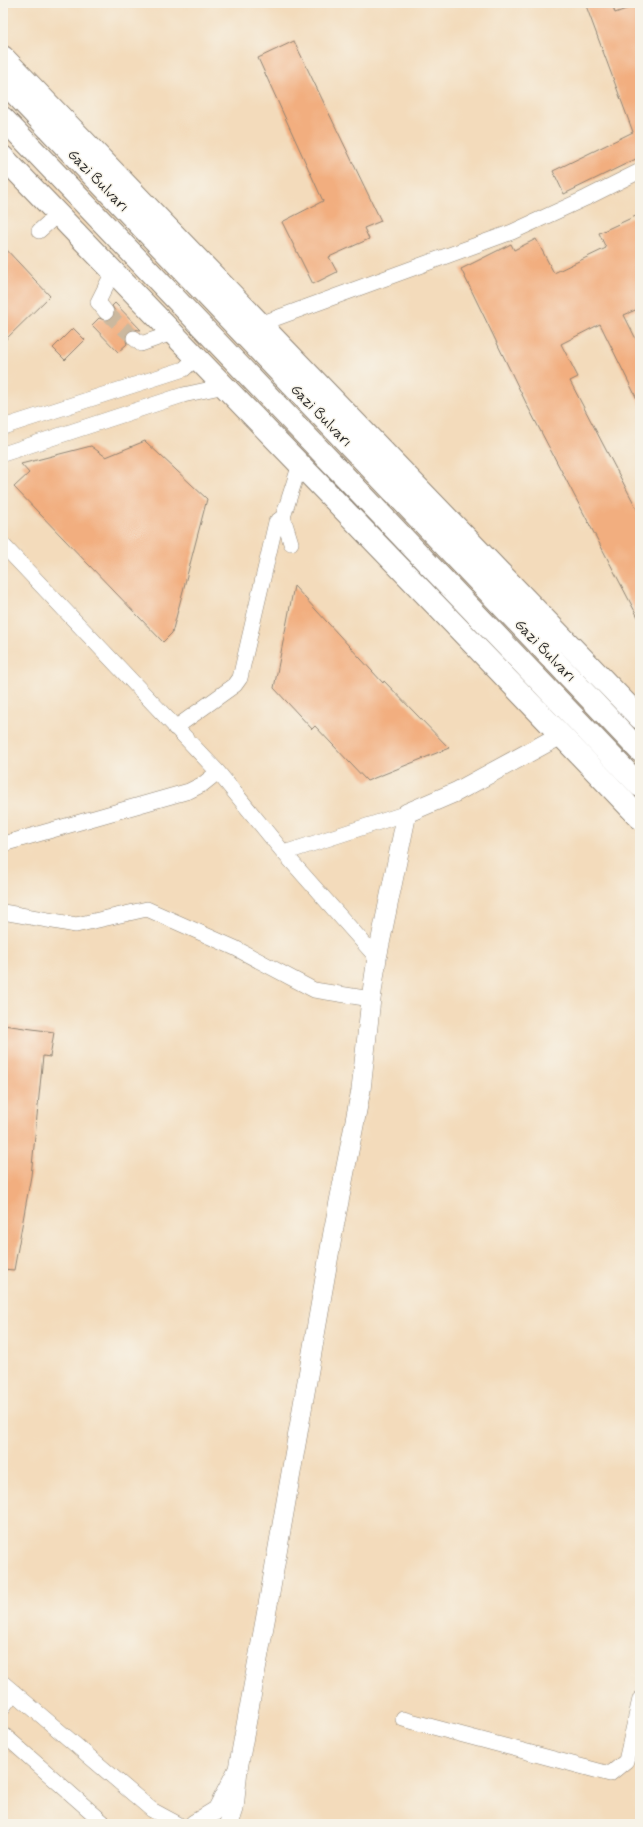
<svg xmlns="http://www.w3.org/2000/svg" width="643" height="1827" viewBox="0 0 643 1827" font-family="Mynerve,sans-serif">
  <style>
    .building { fill: #f2ae7f }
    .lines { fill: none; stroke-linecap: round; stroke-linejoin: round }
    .minor-tunnel { stroke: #cbb89e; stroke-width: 15; stroke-dasharray: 15 8; stroke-linecap: butt }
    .minor-casing { stroke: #8f8373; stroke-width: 16 }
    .major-casing { stroke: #8f8373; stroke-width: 20 }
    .highway-casing { stroke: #8f8373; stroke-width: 24 }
    .minor { stroke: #fff; stroke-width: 15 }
    .major { stroke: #fff; stroke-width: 19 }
    .highway { stroke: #fff; stroke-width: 22 }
    .labels { text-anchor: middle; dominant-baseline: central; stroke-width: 3; stroke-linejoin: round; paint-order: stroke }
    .street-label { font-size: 15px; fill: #2b2b2b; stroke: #f7f3e8 }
  </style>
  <rect width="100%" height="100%" fill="#f7f3e8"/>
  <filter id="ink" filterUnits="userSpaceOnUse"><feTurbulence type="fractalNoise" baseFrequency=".025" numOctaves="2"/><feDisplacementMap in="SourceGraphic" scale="8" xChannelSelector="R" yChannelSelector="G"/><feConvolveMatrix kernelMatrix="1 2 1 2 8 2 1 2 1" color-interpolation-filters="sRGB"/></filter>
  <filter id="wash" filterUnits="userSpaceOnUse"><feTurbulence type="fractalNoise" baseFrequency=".012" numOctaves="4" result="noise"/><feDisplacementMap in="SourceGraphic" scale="16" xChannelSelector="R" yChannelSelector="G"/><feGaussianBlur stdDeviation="0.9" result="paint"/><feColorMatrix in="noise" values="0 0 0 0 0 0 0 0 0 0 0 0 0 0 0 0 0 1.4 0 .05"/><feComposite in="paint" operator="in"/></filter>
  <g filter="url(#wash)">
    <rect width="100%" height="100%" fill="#f3dbbb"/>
    <g id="blocks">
      <path class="building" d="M585,3H612L615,13L640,4V157L564,194L553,171L633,132Z
        M294,41L381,221L364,228L369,239L329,257L337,272L313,284L282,222L323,201L258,58Z
        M640,214V308L624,315L640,347V405L600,324L561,344L578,377L570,381L640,515V621L528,407L461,269L511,244L514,250L536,239L554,273L606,248L599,233Z
        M3,246L50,296L3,342Z
        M115,303L141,330L131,329L127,332L125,337L127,344L118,352L92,325L99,318L107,321L112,319L115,311L112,306Z
        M73,328L85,340L65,360L53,348Z
        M145,441L207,499L172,633L163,642L14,487L29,473L21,464L91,446L106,457Z
        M294,586L383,683L384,681L449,748L367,781L315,726L312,729L274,688Z
        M3,1025L54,1032L50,1057L43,1056L31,1176L14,1270L3,1269Z"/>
    </g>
  </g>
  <g filter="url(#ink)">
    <use href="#blocks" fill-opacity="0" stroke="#8f8373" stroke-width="1"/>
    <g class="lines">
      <path class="minor-tunnel" d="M106,312L134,338"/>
      <defs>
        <path id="minor" d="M39,231L58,214
          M106,312L98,302L113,272
          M260,324L512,232L586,198L640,171
          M134,338L141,344L172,333
          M3,427L184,369L196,358
          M3,454L183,395L225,386
          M291,543L283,517L300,464
          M3,545L218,772L284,853L377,958
          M175,728L235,685L240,678L276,522L283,517
          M3,844L189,791L203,784L218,772
          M284,853L407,813
          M3,912L76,925L147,909L235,948L314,990L371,999
          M3,1683L152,1810L178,1824
          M3,1707L14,1692
          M403,1719L610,1774L626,1761L640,1699
          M3,1734L105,1824"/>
        <path id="major" d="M238,1769L269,1599L333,1232L361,1090L371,999L377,958L407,813L456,792L561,735
          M194,1824L217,1810L238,1769L234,1809L229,1824"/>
        <path id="highway" d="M3,57L640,718
          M3,81L640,751
          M3,118L640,786
          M3,157C215,378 429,596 640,818"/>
      </defs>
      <use href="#minor" class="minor-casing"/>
      <use href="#major" class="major-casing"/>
      <use href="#highway" class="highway-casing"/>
      <use href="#minor" class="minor"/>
      <use href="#major" class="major"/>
      <use href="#highway" class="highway"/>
    </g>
  </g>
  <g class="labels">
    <g class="street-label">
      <text transform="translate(98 181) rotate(46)">Gazi Bulvarı</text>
      <text transform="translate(321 416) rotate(46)">Gazi Bulvarı</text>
      <text transform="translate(545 651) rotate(46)">Gazi Bulvarı</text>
    </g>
  </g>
  <rect width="643" height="1827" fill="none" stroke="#f7f3e8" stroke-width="16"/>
</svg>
